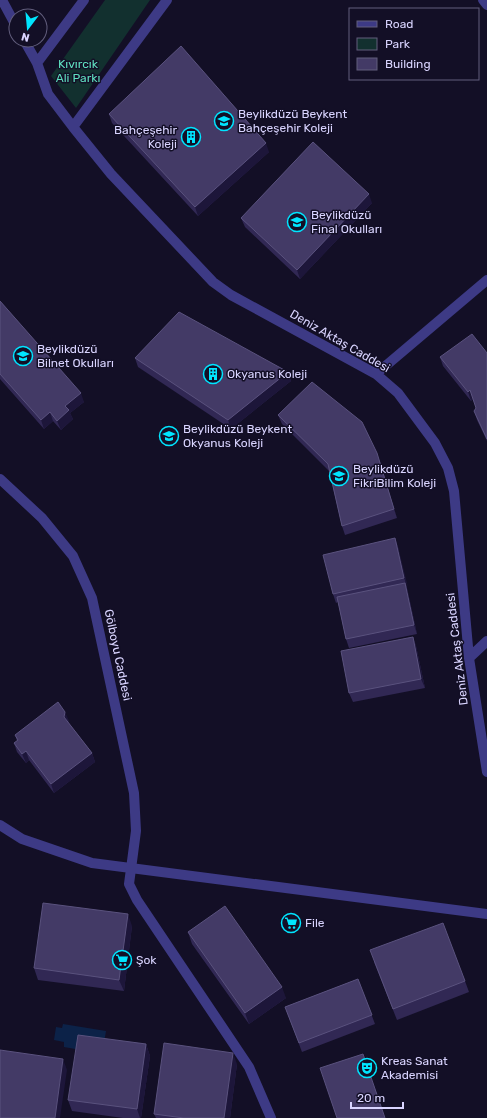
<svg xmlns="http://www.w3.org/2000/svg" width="487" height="1118" viewBox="0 0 487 1118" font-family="Rubik,sans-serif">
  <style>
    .green { fill: #12302f }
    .water { fill: #0c2248 }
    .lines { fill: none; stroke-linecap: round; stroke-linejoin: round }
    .minor { stroke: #3d3a85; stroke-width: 10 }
    .wall { fill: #312854 }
    .shaded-wall { fill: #1d163a }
    .building { fill: #433a66; stroke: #5a527e }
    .labels { text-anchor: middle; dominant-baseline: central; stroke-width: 3; stroke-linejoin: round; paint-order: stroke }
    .park-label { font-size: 12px; fill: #5fe0c0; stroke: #130f26 }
    .poi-label { font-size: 12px; fill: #d9d4ff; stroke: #130f26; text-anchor: start }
    .street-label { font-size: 12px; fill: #d9d4ff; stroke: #130f26 }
  </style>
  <rect width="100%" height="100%" fill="#130f26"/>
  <path class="green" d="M105,0H150L76,108L51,76Z"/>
  <path class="water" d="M63,1024L106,1031L103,1049L81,1050L64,1047V1042L54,1040L56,1027L62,1028Z"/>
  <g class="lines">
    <path class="minor" d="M2,0L16,26
      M483,0L487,5
      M24,40L37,63L48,94L73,127L111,174L213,282L231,295L376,374L398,393L435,443L448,468L454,491L469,658L487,772
      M37,63L84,0
      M73,127L167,0
      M376,374L487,280
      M0,479L42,518L73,556L92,598L134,793L136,831L129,884L137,900L249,1067L271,1118
      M469,658L487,641
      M0,825L22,839L92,863L487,914"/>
  </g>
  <path class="wall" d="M109,114L269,152L198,216L112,123Z
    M372,203L300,279L245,227L241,218Z
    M0,301L84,402L70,413L73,419L61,430L53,421L44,429L0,379Z
    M487,353V441L477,420L474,411L476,408L473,399L471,401L443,366L440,357Z
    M135,358L288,372L291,381L231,429L138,367Z
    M278,415L377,453L397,518L345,535L342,526L329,471L282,424Z
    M395,538L398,547L417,634L349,648L346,639L338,602L336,603L333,594Z
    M413,637L416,646L425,688L353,702L349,693Z
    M69,721L68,722L92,753L95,762L54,793L29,760L26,763L17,752L14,743L17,741L15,735Z
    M132,926L124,991L38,980L34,968Z
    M188,932L286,998L249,1024L192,944Z
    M374,962L465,981L469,992L397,1020Z
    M358,979L375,1024L302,1052L285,1007Z
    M146,1044L150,1056L141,1118H123L72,1111L68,1100Z
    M237,1064L230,1118H156L154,1114Z"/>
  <path class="shaded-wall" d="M266,143L269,152L198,216L195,207Z
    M369,194L372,203L300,279L297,270Z
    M288,372L291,381L231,429L228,420Z
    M470,390L473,399L471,401L468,392Z
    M81,393L84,402L70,413L73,419L61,430L57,421L65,406Z
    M50,412L53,421L44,429L41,420Z
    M377,453L380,462L397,518L394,509Z
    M395,538L398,547L408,587L404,578Z
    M405,583L408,592L417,634L414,625Z
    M413,637L416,646L425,688L421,679Z
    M65,712L69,721L68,726L64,717Z
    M26,751L29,760L26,763L22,754Z
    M92,753L95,762L54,793L51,784Z
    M128,914L132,926L124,991L119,980Z
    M282,987L286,998L249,1024L245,1013Z
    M146,1044L150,1056L141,1118H140L137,1109Z
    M233,1053L237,1064L230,1118H224Z
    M63,1059L67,1070L60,1118H55Z"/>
  <path class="building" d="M181,46L266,143L195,207L109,114Z
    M313,142L369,194L297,270L241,218Z
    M0,301L81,393L65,406L69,410L57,421L50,412L41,420L0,374Z
    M179,312L288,372L228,420L135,358Z
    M472,334L487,353V439L474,411L476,408L470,390L468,392L440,357Z
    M312,382L362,422L377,453L394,509L342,526L328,464L278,415Z
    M395,538L404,578L333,594L323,555Z
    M405,583L414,625L346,639L337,597Z
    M413,637L421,679L349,693L341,651Z
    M58,702L65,712L64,717L92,753L51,784L26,751L22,754L14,743L18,740L15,735Z
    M43,903L128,914L119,980L34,968Z
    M225,906L282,987L245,1013L188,932Z
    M443,923L465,981L393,1009L370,950Z
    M358,979L372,1015L299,1043L285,1007Z
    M78,1035L146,1044L137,1109L68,1100Z
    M164,1043L233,1053L224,1118H184L154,1114Z
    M0,1050L63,1059L55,1118H0Z
    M363,1054L385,1118H337L320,1068Z"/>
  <defs>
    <symbol id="school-ring" viewBox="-11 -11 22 22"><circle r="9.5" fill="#130f26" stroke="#00e5ff" stroke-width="1.5"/><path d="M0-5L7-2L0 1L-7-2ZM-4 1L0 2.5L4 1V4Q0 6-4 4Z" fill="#00e5ff"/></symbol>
    <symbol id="building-ring" viewBox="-11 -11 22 22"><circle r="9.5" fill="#130f26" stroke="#00e5ff" stroke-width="1.5"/><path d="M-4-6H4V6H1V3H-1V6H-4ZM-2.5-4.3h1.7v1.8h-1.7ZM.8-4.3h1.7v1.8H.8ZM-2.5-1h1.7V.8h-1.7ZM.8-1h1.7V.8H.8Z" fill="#00e5ff"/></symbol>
    <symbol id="supermarket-ring" viewBox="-11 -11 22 22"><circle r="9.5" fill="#130f26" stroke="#00e5ff" stroke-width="1.5"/><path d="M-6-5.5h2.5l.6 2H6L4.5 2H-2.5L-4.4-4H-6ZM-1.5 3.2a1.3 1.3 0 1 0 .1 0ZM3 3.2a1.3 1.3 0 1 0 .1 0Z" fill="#00e5ff"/></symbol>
    <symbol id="theatre-ring" viewBox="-11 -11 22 22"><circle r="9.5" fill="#130f26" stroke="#00e5ff" stroke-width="1.5"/><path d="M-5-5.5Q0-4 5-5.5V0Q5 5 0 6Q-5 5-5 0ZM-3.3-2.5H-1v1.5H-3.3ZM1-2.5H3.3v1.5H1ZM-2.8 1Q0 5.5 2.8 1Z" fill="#00e5ff"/></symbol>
  </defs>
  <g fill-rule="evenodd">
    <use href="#school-ring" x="213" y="110" width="22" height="22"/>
    <use href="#building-ring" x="180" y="126" width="22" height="22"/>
    <use href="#school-ring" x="286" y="211" width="22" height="22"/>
    <use href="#school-ring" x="12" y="345" width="22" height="22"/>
    <use href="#building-ring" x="202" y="363" width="22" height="22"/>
    <use href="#school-ring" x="158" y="425" width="22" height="22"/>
    <use href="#school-ring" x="328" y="465" width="22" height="22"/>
    <use href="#supermarket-ring" x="280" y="912" width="22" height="22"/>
    <use href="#supermarket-ring" x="111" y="949" width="22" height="22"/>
    <use href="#theatre-ring" x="356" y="1057" width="22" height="22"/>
  </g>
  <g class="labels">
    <g class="park-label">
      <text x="78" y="64">Kıvırcık<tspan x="78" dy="14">Ali Parkı</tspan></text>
    </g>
    <g class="poi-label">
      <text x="238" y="114">Beylikdüzü Beykent<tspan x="238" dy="14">Bahçeşehir Koleji</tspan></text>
      <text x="177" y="130" text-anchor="end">Bahçeşehir<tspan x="177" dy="14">Koleji</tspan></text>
      <text x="311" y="215">Beylikdüzü<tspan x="311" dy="14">Final Okulları</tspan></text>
      <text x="37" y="349">Beylikdüzü<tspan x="37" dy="14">Bilnet Okulları</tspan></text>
      <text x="227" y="374">Okyanus Koleji</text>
      <text x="183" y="429">Beylikdüzü Beykent<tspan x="183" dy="14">Okyanus Koleji</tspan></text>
      <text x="353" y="469">Beylikdüzü<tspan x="353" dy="14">FikriBilim Koleji</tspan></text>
      <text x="305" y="923">File</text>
      <text x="136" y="960">Şok</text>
      <text x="381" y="1061">Kreas Sanat<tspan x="381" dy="14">Akademisi</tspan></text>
    </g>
    <g class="street-label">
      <text transform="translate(340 341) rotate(30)">Deniz Aktaş Caddesi</text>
      <text transform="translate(457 649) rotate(-97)">Deniz Aktaş Caddesi</text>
      <text transform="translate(118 655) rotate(78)">Gölboyu Caddesi</text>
    </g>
  </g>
  <rect x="349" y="8" width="130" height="72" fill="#130f26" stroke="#625e7d"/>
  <rect x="357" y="21" width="20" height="6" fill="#3d3a85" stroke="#625e7d"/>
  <text x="385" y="28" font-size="12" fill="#d9d4ff">Road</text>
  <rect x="357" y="38" width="20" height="12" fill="#12302f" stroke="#625e7d"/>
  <text x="385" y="48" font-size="12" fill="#d9d4ff">Park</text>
  <rect x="357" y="58" width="20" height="12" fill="#433a66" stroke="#625e7d"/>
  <text x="385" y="68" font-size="12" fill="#d9d4ff">Building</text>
  <g transform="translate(28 28) rotate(196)"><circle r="19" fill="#130f26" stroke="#625e7d"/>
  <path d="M0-3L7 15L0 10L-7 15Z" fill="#00e5ff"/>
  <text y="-6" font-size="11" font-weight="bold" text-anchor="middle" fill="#d9d4ff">N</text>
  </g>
  <path d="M351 1102v6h52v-6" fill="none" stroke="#d9d4ff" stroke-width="2"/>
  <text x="357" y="1102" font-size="12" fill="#d9d4ff" stroke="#130f26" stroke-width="3" paint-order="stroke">20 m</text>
</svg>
